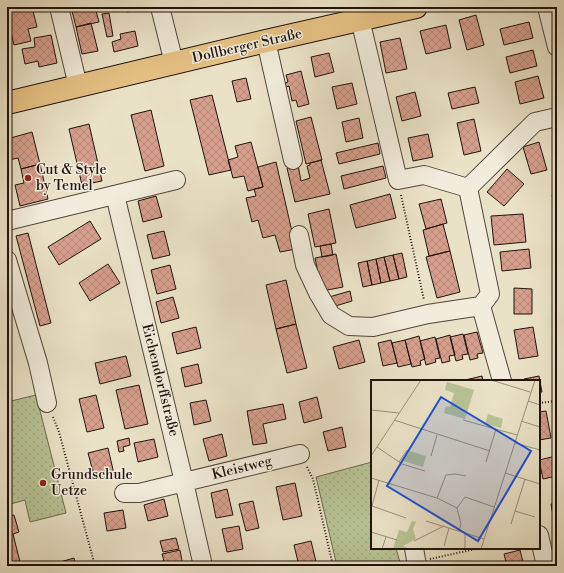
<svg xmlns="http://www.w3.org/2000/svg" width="564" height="573" viewBox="0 0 564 573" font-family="'Libre Bodoni',serif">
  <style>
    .grass { fill: url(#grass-dots); stroke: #6c6b51 }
    .building { fill: url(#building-cross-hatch); stroke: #21130d }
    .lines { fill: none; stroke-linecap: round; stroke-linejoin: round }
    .minor-casing { stroke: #53473c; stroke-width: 20 }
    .major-casing { stroke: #21130d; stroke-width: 24 }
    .path { stroke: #21130d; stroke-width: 2; stroke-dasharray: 1 2; stroke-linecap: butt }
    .minor { stroke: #f1ecdb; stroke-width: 18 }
    .major { stroke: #e5c184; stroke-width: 22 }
    .poi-dot { fill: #8f2418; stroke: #f1ecdb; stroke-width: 1.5 }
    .labels { text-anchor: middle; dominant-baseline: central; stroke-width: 3; stroke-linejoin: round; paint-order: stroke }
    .street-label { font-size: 14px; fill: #21130d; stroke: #f1ecdb }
    .poi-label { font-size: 14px; fill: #21130d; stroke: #f1ecdb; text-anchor: start }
    .inset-road { fill: none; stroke: #9a8f7d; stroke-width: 1 }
    .view { fill: #1d4ed8; fill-opacity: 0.15; stroke: #1d4ed8; stroke-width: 2 }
    .inset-edge { fill: none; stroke: #21130d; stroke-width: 2 }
  </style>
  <defs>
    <pattern id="grass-dots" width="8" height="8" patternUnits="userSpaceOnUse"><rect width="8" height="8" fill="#b7c395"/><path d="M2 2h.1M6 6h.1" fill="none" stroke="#9da77f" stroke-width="1.8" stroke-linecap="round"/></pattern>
    <pattern id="building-cross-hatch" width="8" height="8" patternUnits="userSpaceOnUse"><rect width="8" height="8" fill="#d69f8d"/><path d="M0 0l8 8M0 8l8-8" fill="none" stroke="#b78878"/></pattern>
  </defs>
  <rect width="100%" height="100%" fill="#eae2c7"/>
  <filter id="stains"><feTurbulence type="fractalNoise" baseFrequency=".005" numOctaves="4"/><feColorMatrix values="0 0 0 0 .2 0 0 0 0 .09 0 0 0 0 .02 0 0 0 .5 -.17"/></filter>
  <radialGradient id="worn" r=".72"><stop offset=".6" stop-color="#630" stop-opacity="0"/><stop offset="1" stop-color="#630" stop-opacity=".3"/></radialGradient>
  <path class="grass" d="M36,395L66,513L30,522L25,500L7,505V402Z
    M372,462V548H396L401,566H337L316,477Z"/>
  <path class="building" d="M25,7H32L37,27L28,29L31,41L14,45L11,33L7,34V12Z
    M71,7H95L99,22L76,27Z
    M126,7H137L138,10L127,12Z
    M109,13L113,36L107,37L102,14Z
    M476,15L484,45L467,50L459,20Z
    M529,22L533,38L504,45L500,29Z
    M91,23L98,51L82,54L76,27Z
    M446,25L451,48L426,54L420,31Z
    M135,31L138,46L114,52L112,42L121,39L120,34Z
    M51,35L57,63L39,67L38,61L25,64L22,49L35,47L34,38Z
    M400,38L407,69L386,73L380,42Z
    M533,50L537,66L510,73L506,57Z
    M329,53L334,72L315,77L311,57Z
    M301,71L309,104L298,107L296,100L292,101L289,86L286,87L285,83L288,82L286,75Z
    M538,76L544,98L520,104L515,82Z
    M246,78L251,99L237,102L232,81Z
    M352,83L357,104L337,109L332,87Z
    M475,87L479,103L452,109L448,93Z
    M415,92L421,116L402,121L396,97Z
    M212,95L231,170L209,175L190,100Z
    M151,110L164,166L145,171L131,115Z
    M311,117L322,160L306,164L296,121Z
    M359,118L363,138L346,142L342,122Z
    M474,119L481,151L464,155L457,123Z
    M89,124L102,181L82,185L69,129Z
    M32,132L40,164L21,169L18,158L9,160L7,154V139Z
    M428,134L433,157L413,161L408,138Z
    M557,138V156L553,139Z
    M251,142L263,187L248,191L244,176L233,178L228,160L238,157L235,146Z
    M539,142L547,170L531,174L523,147Z
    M378,143L380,154L339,164L336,153Z
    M321,160L330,194L295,202L287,168L298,165L301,181L310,178L307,166L310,165V163Z
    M276,162L296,249L280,252L275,235L263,238L258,220L252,222L246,198L256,196L254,189L263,187L258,167Z
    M40,164L48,199L20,206L15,185L24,183L21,169Z
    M383,166L386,178L344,189L341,176Z
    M507,169L524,184L504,206L487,192Z
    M390,194L396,218L356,228L350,205Z
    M557,194V214L552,195Z
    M156,196L162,217L143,222L138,201Z
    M441,199L447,223L426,229L419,204Z
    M329,209L336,243L315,247L308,214Z
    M523,214L526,242L494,245L491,216Z
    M90,221L101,239L59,265L48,247Z
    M443,224L450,251L429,256L423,230Z
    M164,231L170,255L153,259L147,235Z
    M28,233L51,323L40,326L16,236Z
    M331,244L333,255L322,257L320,246Z
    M529,249L531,268L502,271L500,252Z
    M450,251L460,292L437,298L426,257Z
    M402,253L407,277L399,279L393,255Z
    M336,254L343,287L322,291L315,258Z
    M393,255L399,279L390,281L384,257Z
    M384,257L390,281L381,283L376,259Z
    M376,259L381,283L372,285L367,261Z
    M367,261L372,285L363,287L358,263Z
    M108,264L120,283L90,301L79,283Z
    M170,265L176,289L157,294L151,270Z
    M286,280L296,324L276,329L266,285Z
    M514,288L532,289V314H514Z
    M350,291L352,301L332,307L329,297Z
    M173,297L179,318L161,323L156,302Z
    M296,324L307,368L287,373L276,329Z
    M196,327L201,348L177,354L172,333Z
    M533,327L538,356L519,359L514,330Z
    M477,332L483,353L477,354L478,358L470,360L464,335Z
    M463,334L468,354L462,355L463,359L456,361L450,337Z
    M450,335L455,355L449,356L450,361L442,363L436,339Z
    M419,336L425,359L420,361L421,365L412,367L405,340Z
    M435,337L440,358L435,359L436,362L426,365L420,341Z
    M359,340L365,362L339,369L333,347Z
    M391,340L397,363L383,366L378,343Z
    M405,340L411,364L398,367L392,343Z
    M126,356L131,376L100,384L95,363Z
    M198,364L202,383L185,387L181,368Z
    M482,376L483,381H461Z
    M539,376L542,392H539V381H525L524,379Z
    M139,385L148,424L125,429L116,390Z
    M96,395L104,428L87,432L79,399Z
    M317,397L322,418L304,423L299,402Z
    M206,400L211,421L194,425L190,403Z
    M283,404L286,419L263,424L267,443L253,445L247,411Z
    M546,411L551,438L539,440V412Z
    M342,427L346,447L328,451L323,432Z
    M222,434L227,456L209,461L203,439Z
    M129,438L130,445L123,447L124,451L119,452L117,441Z
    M154,439L158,457L138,462L134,443Z
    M108,448L114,474L95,479L88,453Z
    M556,456L557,476L543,479L539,460Z
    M295,483L302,516L283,520L276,487Z
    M227,489L233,515L216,518L211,493Z
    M164,499L168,516L148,521L144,505Z
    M253,501L259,528L246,531L239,504Z
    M557,503V527H555L551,504Z
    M123,510L126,528L107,531L104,513Z
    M14,515L19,532L13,534L21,566H7V516Z
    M239,526L243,549L227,552L222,529Z
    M176,538L179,549L163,552L160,541Z
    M311,541L317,566H299L294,545Z
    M180,550L183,566H159V562L164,561L162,554Z
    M520,550L524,566H507L504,554Z
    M74,558L76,566H61L60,562Z"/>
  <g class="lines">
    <defs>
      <path id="minor" d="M59,7L78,86
        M160,7L174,63
        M547,7L557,47
        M360,19L398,180L424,175L468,188
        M266,41L293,160
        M115,195L184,482L203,566
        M7,221L176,180
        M299,235L305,265L318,293L331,315L349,326L373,327L428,314L481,306
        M7,260L38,363L47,403
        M502,381L481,306L490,294L468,188L535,122L557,117
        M124,493H139L300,454
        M539,535L546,566
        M414,548L417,566"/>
      <path id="major" d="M7,103L266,41L416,7"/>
    </defs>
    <use href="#minor" class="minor-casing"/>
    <use href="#major" class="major-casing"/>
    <path class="path" d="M401,195L424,300
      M539,403L557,401
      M53,417L59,432L95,566
      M307,467L313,479L333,566
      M430,559L480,548"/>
    <use href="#minor" class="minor"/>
    <use href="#major" class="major"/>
  </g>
  <g class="poi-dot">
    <circle cx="28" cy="178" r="4"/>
    <circle cx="43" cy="483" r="4"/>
  </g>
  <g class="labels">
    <g class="street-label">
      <text transform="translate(247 46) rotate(-13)">Dollberger Straße</text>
      <text transform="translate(160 380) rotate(76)">Eichendorffstraße</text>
      <text transform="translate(242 468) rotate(-14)">Kleistweg</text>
    </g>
    <g class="poi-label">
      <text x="36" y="170">Cut &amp; Style<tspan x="36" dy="16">by Temel</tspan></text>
      <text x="51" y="475">Grundschule<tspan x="51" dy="16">Uetze</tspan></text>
    </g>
  </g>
  <g transform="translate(371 380)">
    <rect width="169" height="169" fill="#eae2c7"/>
    <path d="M76,2L103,10L94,39L73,33L75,26L79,27L83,13L74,10ZM39,71L55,76L52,87L32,81ZM41,141L45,142L42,149L45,159L32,166L39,169H22L28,150L36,152Z" fill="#b7c395"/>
    <path d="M117,34L132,39L130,48L114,44Z" fill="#b7c395"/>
    <path class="inset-road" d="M20,0H33M120,0L159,12M157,21L169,25M0,30L28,33M23,40L119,71M92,40L146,55M150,41L169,47M144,63L169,70M6,67L31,84L54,91M0,76L50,0M60,76L66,55M28,82L36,70M115,82L125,49M134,93L169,104M0,98L66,118L86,128L90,144L88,151M8,100L1,126L35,138M66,118L75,95L84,94L95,96M86,128L94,117L123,127M144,131L164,137M55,141L113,159M140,144L154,99M0,152L26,160M43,161L73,146M73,166L78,148M11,169L15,157M94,169V153M110,169L164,0"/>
    <path class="view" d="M70,17L160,71L107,161L16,106Z"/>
    <rect width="169" height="169" class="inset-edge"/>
  </g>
  <rect width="564" height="573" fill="none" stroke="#eae2c7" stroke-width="24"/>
  <rect x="8" y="8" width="548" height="557" fill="none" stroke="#21130d" stroke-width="2"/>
  <rect x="12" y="12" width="540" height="549" fill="none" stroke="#21130d"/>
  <rect width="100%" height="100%" filter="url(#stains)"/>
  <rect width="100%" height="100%" fill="url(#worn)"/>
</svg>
